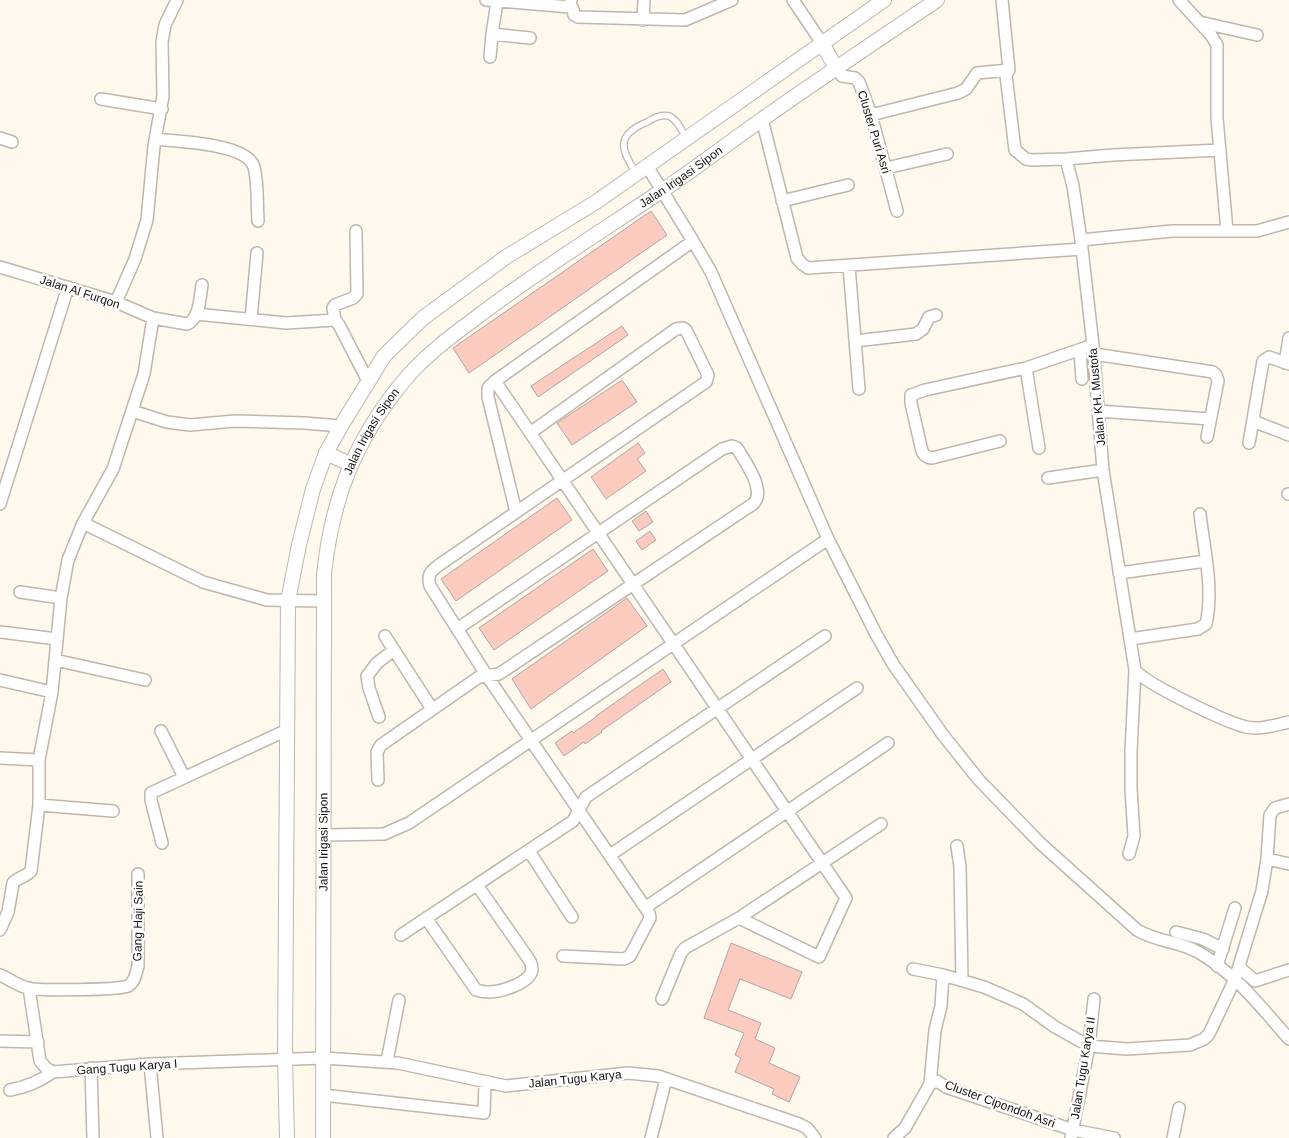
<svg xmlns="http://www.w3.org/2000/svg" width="1289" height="1138" viewBox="0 0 1289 1138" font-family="Helvetica,sans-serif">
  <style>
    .building { fill: #fbcbc0; stroke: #b3a5a2 }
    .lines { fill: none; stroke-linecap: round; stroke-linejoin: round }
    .service-casing { stroke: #bdb7ac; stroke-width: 8 }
    .minor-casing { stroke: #bdb7ac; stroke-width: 14 }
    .tertiary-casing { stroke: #bdb7ac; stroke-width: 16 }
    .service { stroke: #fff; stroke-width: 5.5 }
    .minor { stroke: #fff; stroke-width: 11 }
    .tertiary { stroke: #fff; stroke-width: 14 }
    .labels { text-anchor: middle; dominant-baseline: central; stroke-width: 5; stroke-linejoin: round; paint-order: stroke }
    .street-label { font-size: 12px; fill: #14120e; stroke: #fff }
  </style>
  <rect width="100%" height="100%" fill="#fff9ed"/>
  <path class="building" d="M651,211L667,235L469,373L453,348Z
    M622,326L628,335L538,397L531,386Z
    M622,380L637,402L572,445L557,423Z
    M638,443L645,453L637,459L646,471L606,499L591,477Z
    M557,498L572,520L456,601L441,579Z
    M646,511L653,522L639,531L632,521Z
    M650,531L656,540L642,550L636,541Z
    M593,549L608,571L494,650L479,628Z
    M627,598L647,626L531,709L512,679Z
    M663,669L671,682L601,731L602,732L585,744L584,742L564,756L555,743L572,731L573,733L596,717V716Z
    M731,943L802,972L791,999L740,979L728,1010L761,1023L755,1039L775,1048L769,1063L800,1077L789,1102L772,1094L774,1089L735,1072L741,1058L735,1055L744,1033L704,1018Z"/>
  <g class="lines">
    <defs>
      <path id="service" d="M636,173C620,148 616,135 647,122C654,118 661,114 669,116C677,119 681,130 686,137"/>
      <path id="minor" d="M486,0L570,7
        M571,0L570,7L573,9L574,15L578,17L685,20L732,0
        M793,0L822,43
        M1002,0L1009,70L1006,75L1015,150L1026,159L1032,160L1066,159L1073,186L1081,240L1093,345L1103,470L1135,670C1147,685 1226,722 1246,727C1260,730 1275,725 1289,722
        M1179,0L1211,35L1217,45V118L1227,231
        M643,20L644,0
        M1199,22L1257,35
        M492,34L530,38
        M490,57L492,34L497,2
        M836,68L842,76L855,78L859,82L871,115L897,211
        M101,99L162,109
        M871,115L958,93L966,89L977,73L1009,70
        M762,119L797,258L802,264L808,268L1082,249
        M0,138L12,142
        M156,139C178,142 247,143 254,167C258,182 257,205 258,221
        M1066,159L1113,155L1220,150
        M647,166L693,241L711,272L828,539L876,634L893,664L943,735L979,780L1040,843L1137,930C1157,942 1178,941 1198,952C1235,973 1261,1007 1289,1039
        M886,168L947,154
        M782,201L848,185
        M1081,240L1172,231H1257L1289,222
        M849,266L859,389
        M0,267L116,302L153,318L187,324C200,319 200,296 202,285
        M116,302L135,259L147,220L154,146L163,96L162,42L165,25L177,0
        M196,314L286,323L335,320L339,325L368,381
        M251,319L257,253
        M335,320L333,308L335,305L353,298L357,294L356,231
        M855,341L916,334L923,329L929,317L936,315
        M1080,350L1082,379
        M1094,354L1213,372L1216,375L1218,381L1207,437
        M1285,363L1289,338
        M1026,368L1039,448
        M495,381L846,898L819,957L739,918
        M132,411L167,422L190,425L235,421L304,423L341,426
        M1098,411L1210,419
        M1253,421L1289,435
        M530,433L676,329L683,328L686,330L708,375L706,382L703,384L439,565C430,572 427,575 430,586L487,676L649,913L650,918L630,956L624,959L563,956
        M1000,441L932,458C924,457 922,453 921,447L911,403V395L925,390L1026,368L1093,345
        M1249,443L1263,361L1269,357L1289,364
        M1048,478L1103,470
        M1288,494H1289
        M0,504L68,287
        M516,512L488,397V388L495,381L693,241
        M83,523L203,582L267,600L324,601
        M1119,573L1206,561
        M20,592L61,598
        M0,632L57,639
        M385,636L432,709
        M1130,639L1198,629L1206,624C1214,589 1204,549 1200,514
        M55,660L145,680
        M0,680L52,692
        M379,717L369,688L367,676L377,663L394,650
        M161,731L184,777
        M0,758L39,760
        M378,780L377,752L381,745L479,677L499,674L753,504C767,491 745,462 737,448L732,446L722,449L457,629
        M39,805L113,811
        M325,835L384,834L409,823L828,539
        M162,843L151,800V793L287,730
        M957,846L960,867L962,980
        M529,851L572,917
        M1129,854L1134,836L1131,789V751L1135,670
        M610,855L857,688
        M1267,859L1289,864
        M646,907L888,743
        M426,918L476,990C480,991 484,992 488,992C501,992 531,983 532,969C532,966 531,963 530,961L477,885
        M0,930L8,912L13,883C18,877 26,877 31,871L39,805V760L52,692L61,598L68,560L83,523L113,469L144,374L153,318
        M1176,932L1203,939L1223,949
        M401,935L573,821L586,797L825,636
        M1217,966L1235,908
        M1239,967L1255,981L1289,970
        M913,969L943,975L984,987L1023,1004L1055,1027L1089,1046L1127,1049L1190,1045L1204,1039L1209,1034L1235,979L1262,891L1267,859L1270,815L1275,808L1289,804
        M0,975C9,979 19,986 28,988C39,991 119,990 128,986C135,982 136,973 138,966V874
        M29,988L40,1061L46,1068L53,1072L150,1064L324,1058L398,1063L506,1086L628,1073L658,1076L799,1124L807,1128L815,1138
        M662,999L681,953L685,948L739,918L881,824
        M0,1041L38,1042
        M387,1061L399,1000
        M150,1064L157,1138
        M91,1068L93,1138
        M930,1084L935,1030L941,1006L943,975
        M10,1090C27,1087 39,1082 53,1072
        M323,1095L484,1113L485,1082
        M651,1138L666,1079
        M894,1138L905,1128L930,1084L937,1081L946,1087L1073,1130L1114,1138
        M1071,1138L1089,1046L1094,999
        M1173,1138L1179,1108"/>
      <g id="tertiary">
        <path d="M822,43L836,68"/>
        <path d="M326,453L350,464"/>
        <path d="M287,1138L285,1059L288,601L299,545L313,489L326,453L341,426L384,356L423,318L506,257L596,202L884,0"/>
        <path id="s1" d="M323,1138L324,574C332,499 354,442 402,383C423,357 450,337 477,317C535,273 597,234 657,194C694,170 728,143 764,118C821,78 879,39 937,0"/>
      </g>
    </defs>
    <use href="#service" class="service-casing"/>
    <use href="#minor" class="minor-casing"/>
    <use href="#tertiary" class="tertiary-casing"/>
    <use href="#service" class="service"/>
    <use href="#minor" class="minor"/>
    <use href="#tertiary" class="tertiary"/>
  </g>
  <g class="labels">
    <g class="street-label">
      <text transform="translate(874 132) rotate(73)">Cluster Puri Asri</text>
      <text stroke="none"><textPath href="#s1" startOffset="1121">Jalan Irigasi Sipon</textPath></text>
      <text transform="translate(80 292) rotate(18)">Jalan Al Furqon</text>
      <text transform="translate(1097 397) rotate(-95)">Jalan KH. Mustofa</text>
      <text stroke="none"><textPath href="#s1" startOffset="716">Jalan Irigasi Sipon</textPath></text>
      <text stroke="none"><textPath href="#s1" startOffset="296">Jalan Irigasi Sipon</textPath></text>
      <text transform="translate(138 921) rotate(-89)">Gang Haji Sain</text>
      <text transform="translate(127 1067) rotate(-4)">Gang Tugu Karya I</text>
      <text transform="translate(1083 1068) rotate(-81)">Jalan Tugu Karya II</text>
      <text transform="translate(575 1079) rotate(-6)">Jalan Tugu Karya</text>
      <text transform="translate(1000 1104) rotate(20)">Cluster Cipondoh Asri</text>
    </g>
  </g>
</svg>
